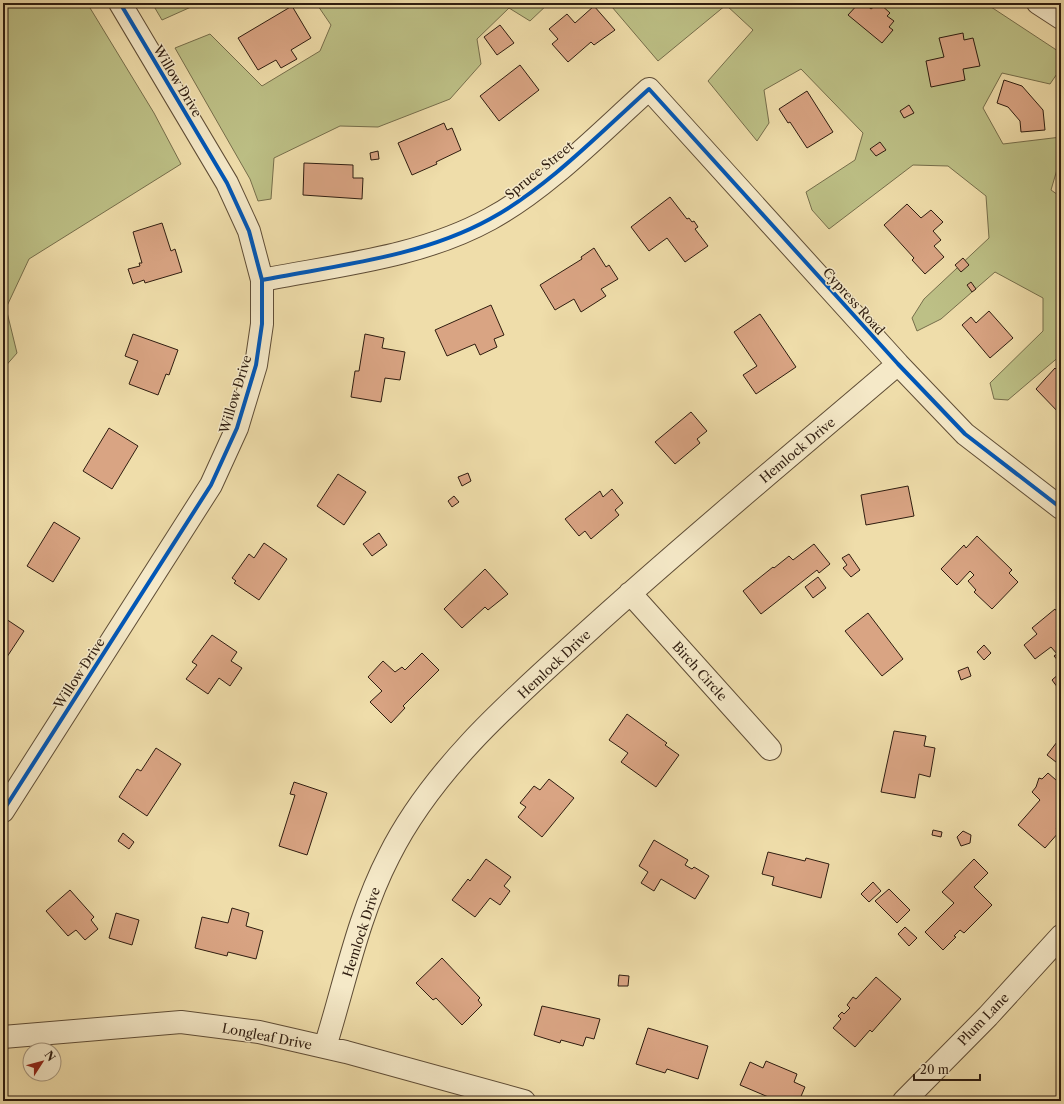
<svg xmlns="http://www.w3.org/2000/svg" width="1064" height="1104" viewBox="0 0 1064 1104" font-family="'Libre Caslon Text',serif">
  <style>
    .green { fill: #bdc086; stroke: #766e4b }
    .building { fill: #d9a483; stroke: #2f1d10 }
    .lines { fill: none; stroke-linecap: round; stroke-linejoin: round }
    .street-casing { stroke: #5f4d36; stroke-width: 24 }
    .street { stroke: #f5e9c8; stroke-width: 22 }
    .cycleway-casing { stroke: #f5e9c8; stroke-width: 6 }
    .cycleway { stroke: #0057b8; stroke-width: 4 }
    .labels { text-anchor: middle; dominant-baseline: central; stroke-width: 3; stroke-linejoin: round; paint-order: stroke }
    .street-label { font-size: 13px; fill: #2f1d10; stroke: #f5e9c8 }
  </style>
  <rect width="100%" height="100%" fill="#efddaa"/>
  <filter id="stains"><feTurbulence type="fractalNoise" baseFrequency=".005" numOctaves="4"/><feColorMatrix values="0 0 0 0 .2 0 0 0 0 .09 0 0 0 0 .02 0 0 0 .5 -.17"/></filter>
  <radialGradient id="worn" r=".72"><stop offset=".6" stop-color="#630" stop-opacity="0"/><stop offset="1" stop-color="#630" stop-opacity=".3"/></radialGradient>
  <path class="green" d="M3,3H87L154,113L181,164L29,259L6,308L17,353L3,369Z
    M152,3H190L191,7L162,20Z
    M316,3H549L530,21L509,8L477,39L481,64L450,99L378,127L340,126L274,158L271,199L258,201L250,179L175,48L210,34L262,86L320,51L331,25Z
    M611,3H985L1061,53V68L1050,84L1002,73L983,108L1003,144L1061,137V156L1051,190L1061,197V355L1008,400L994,399L990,383L1043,331V298L995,272L941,319L917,331L912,318L924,299L989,238L986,196L948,166L913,165L829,229L812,210L806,192L855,160L863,133L801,69L764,90L769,123L757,141L708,81L753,30L726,5L658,61L612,7Z"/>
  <path class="building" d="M859,3H864L871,9L879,3L890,13L887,16L894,21L889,27L893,30L882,43L848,15Z
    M292,6L311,38L291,50L297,59L281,68L276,60L258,70L238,38Z
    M594,6L615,30L594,45L591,42L568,62L552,44L558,39L549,29L567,14L575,23Z
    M500,25L514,43L497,55L484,37Z
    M963,33L964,40L973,38L980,66L963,69L965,80L931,87L926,61L944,57L939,38Z
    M520,65L539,90L499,121L480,96Z
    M1004,80L1022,86L1043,110L1045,130L1021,132L1020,121L1008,107L997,103Z
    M807,91L833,132L807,148L790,122L788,123L779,109Z
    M909,105L914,113L904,118L900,111Z
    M444,123L447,130L452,128L461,150L436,162L437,164L412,175L398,143Z
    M880,142L886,150L876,156L870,149Z
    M378,151L379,159L371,160L370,153Z
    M304,163L353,165V178H363L362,199L303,195Z
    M670,197L687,219L689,218L692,222L694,221L698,227L695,229L708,246L685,262L667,238L649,251L631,227Z
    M907,204L921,218L931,210L943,222L933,231L941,240L934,246L944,257L925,274L912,260L914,258L884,225Z
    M162,223L171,251L175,249L182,272L145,283L144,280L133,284L128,269L140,266L139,263H142L133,232Z
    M594,248L606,267L609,265L618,279L601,289L606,296L581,312L574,299L555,310L540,285L582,259L581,257Z
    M963,258L969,265L961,272L955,265Z
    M971,282L976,289L972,292L967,285Z
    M491,305L504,335L494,339L497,347L480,355L475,344L447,356L435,330Z
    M989,311L1013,338L990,358L962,325L971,317L976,323Z
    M760,314L796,367L756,394L743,375L757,366L734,332Z
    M133,334L178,350L169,375L166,374L158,395L129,384L138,361L125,356Z
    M365,334L384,338L382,348L405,352L400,380L385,378L381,402L351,397L355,371H359Z
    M1055,368L1061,374V415L1036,389Z
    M691,412L707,431L697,439L700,443L675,464L655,442Z
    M109,428L138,446L112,489L83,471Z
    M468,473L471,481L462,486L458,477Z
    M338,474L366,492L344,525L317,506Z
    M908,486L914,516L866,525L861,495Z
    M612,489L623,503L615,510L619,515L591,539L585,531L579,536L565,519L600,491L603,497Z
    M454,496L459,502L452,507L448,501Z
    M54,522L80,538L53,582L27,566Z
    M379,533L387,545L372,556L363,544Z
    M977,536L1012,570L1009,573L1018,582L992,609L974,592L976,590L968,581L974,575L970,571L957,585L941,569L964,545L966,548Z
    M264,543L287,559L259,600L234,583L236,581L232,578L249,554L254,558Z
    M814,544L830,564L819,573L817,570L761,614L743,591L773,567L774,568L789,556L793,560Z
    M849,554L860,570L851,577L843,568L847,565L842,558Z
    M485,569L508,594L488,610L485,607L462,628L444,609Z
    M818,577L826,588L813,598L805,587Z
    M1055,609L1061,617V664L1054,656L1057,654L1051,647L1035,659L1024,645L1037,634L1032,628Z
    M868,613L903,659L882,676L845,631Z
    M3,617L24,631L3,663Z
    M212,635L237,652L231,661L242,668L230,686L219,678L208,694L186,679L197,665L192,662Z
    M984,645L991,653L984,660L977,652Z
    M422,653L439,670L403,706L405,708L391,723L370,702L382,691L368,677L383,661L395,672L402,667L405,670Z
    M968,667L971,676L961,680L958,671Z
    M1061,672V692L1052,680Z
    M627,714L667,743L665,745L679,755L656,787L621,762L628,753L609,740Z
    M894,731L926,736L924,746L935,748L930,777L919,774L915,798L881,792Z
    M1057,742L1061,745V766L1047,755Z
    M156,748L181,764L147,816L119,797L137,769L141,771Z
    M1048,773L1056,780L1059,778L1061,780V823L1056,829L1059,832L1045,848L1018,825L1040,800L1032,792L1036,787L1039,778L1042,779Z
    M549,779L574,798L542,837L518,817L526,807L520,803L534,786L540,790Z
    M294,782L327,793L307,855L279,846L295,795L290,794Z
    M933,830L942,832L941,837L932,835Z
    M963,831L971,835L970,843L961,846L957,837Z
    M123,833L134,842L129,849L118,841Z
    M654,840L688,860L685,865L692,869L694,867L709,876L695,899L661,879L654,891L641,883L648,872L639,866Z
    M768,852L805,861L806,858L829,864L821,898L772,885L774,877L762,874Z
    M486,859L511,877L504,886L510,891L500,905L490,898L475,917L452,900L468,879L470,881Z
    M974,859L988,873L974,887L992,905L964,933L960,930L954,936L956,937L943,950L925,932L954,903L942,892Z
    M873,882L881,891L869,902L861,894Z
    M889,889L910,910L897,923L875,901Z
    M70,890L94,917L91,920L98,929L85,940L76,930L68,936L46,911Z
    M232,908L249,913L246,926L263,931L256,959L228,952L227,956L195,948L202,917L228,923Z
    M116,913L139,920L132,945L109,938Z
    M905,927L917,938L909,946L898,934Z
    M442,958L480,998L478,1000L482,1005L462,1025L436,998L433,1000L416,983Z
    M619,975L629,976L628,986H618Z
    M876,977L901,999L872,1032L870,1030L855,1047L833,1028L841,1019L838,1016L842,1012L844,1014L850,1008L847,1005L853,997L856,999Z
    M542,1006L600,1019L594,1039L586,1037L583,1046L561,1040L560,1043L534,1035Z
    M648,1028L708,1046L698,1079L667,1069L665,1073L636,1064Z
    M766,1061L797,1074L794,1082L805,1087L799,1101H772L773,1099L740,1085L750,1062L763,1068Z"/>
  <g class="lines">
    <defs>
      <path id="street" d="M1038,3L1061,18
        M262,280C339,265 421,257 490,219C547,188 600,133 649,89L898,364L965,434L1061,508
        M630,593L770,749
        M3,811L211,485L237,428L256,365L262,324V280L249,231L227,183L120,3
        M3,1037L181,1022L259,1032L346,1052L524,1101
        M325,1047C345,983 358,916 389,856C433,768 513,699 585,634C687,541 794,453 898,364
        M904,1101L988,1016L1061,936"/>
    </defs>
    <use href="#street" class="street-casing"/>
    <use href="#street" class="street"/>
    <defs>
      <path id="cycleway" d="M262,280C339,265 421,257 490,219C547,188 600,133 649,89L898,364L965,434L1061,508
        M3,811L211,485L237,428L256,365L262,324V280L249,231L227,183L120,3"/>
    </defs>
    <use href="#cycleway" class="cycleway-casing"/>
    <use href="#cycleway" class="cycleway"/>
  </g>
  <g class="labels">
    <g class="street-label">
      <text transform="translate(178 81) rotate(59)">Willow Drive</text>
      <text transform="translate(539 170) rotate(-39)">Spruce Street</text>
      <text transform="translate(854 301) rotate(48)">Cypress Road</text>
      <text transform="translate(235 394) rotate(-73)">Willow Drive</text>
      <text transform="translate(797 450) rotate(-40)">Hemlock Drive</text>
      <text transform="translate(554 664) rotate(-43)">Hemlock Drive</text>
      <text transform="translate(700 671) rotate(48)">Birch Circle</text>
      <text transform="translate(79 673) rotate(-57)">Willow Drive</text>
      <text transform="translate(361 932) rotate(-72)">Hemlock Drive</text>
      <text transform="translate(983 1019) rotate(-46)">Plum Lane</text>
      <text transform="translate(267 1036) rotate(11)">Longleaf Drive</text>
    </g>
  </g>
  <rect width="1064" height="1104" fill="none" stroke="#efddaa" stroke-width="16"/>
  <rect x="4" y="4" width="1056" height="1096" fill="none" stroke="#2f1d10" stroke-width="2"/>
  <rect x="8" y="8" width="1048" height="1088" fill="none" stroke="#2f1d10"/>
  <g transform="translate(42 1062) rotate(54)"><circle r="19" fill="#f5e9c8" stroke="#a6977e"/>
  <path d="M0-3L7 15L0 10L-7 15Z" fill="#8f2418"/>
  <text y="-6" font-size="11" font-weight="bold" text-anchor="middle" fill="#2f1d10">N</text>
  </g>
  <path d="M914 1074v6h66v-6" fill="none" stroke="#2f1d10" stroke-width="2"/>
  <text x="920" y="1074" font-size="12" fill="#2f1d10" stroke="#f5e9c8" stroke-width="3" paint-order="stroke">20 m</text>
  <rect width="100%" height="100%" filter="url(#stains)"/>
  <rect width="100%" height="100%" fill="url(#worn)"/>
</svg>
